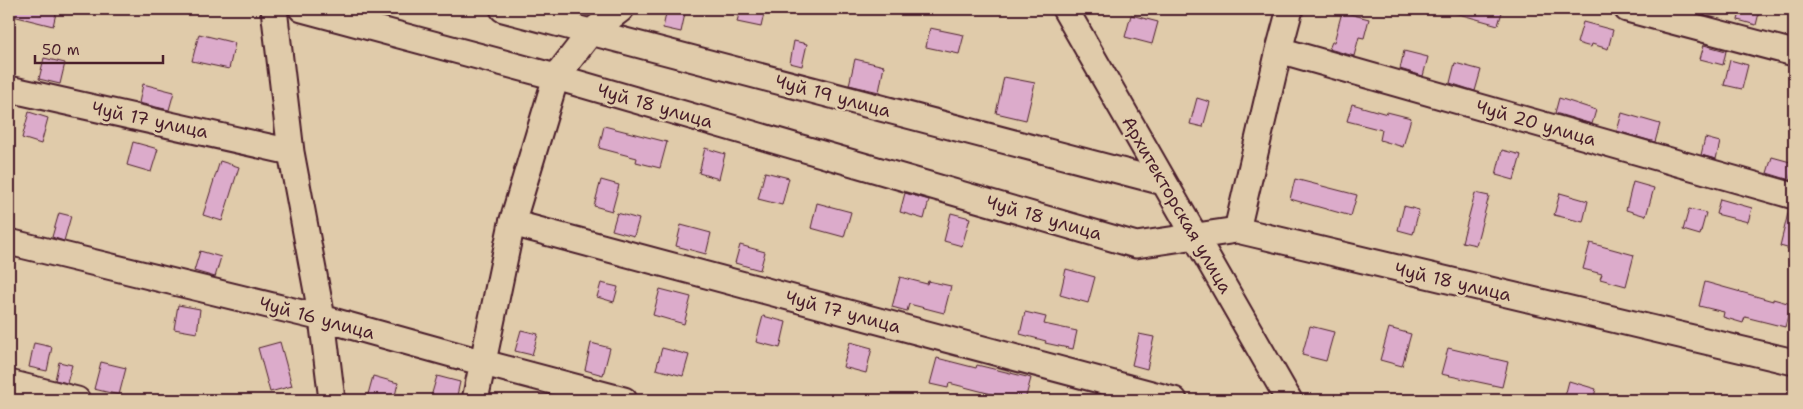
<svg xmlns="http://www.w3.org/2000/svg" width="1803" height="409" viewBox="0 0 1803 409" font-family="'Shantell Sans',sans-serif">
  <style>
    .building { fill: #dcabcb; stroke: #4a1f2b }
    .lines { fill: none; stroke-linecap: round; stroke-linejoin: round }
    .minor-casing { stroke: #4a1f2b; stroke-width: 29 }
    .minor { stroke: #e0cbaa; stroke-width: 25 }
    .labels { text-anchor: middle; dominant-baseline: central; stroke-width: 5; stroke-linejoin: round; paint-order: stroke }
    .street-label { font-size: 18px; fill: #4a1f2b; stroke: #e0cbaa }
  </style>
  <rect width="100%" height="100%" fill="#e0cbaa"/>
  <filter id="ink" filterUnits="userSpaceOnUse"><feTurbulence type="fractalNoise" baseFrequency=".02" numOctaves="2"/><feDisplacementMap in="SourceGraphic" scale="10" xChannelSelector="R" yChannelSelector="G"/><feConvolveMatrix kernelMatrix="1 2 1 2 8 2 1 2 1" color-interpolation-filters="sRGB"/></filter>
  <g filter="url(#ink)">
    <path class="building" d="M9,9H57L53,26L9,15Z
      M667,9H686L681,32L663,28Z
      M740,9H765L761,27L737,22Z
      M1456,9H1503L1498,25L1455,13Z
      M1741,9H1760L1756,25L1738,20Z
      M1342,12L1369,19L1364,38L1359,37L1354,56L1329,49L1332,42H1334Z
      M1131,15L1158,22L1152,44L1125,37Z
      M1583,22L1613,30L1608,49L1592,44L1591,47L1577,43Z
      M930,28L964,35L959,54L926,47Z
      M199,34L235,43L229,69L192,61Z
      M794,41L807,44L802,66L790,63Z
      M1704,45L1726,51L1723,65L1700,59Z
      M1404,51L1428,57L1423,76L1400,69Z
      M44,58L65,63L60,84L39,79Z
      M855,59L884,66L879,92L849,85Z
      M1730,60L1748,65L1742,89L1724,85Z
      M1455,63L1481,70L1475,91L1450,83Z
      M1004,77L1035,83L1026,120L996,113Z
      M143,84L174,92L169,110L139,103Z
      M1197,98L1210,102L1203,127L1190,124Z
      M1559,98L1596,110L1592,124L1555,113Z
      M1352,104L1387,114V112L1411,118L1403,147L1380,140L1382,130L1347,121Z
      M29,112L48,118L41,144L22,138Z
      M1622,113L1660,124L1655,142L1617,131Z
      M604,126L667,142L660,168L636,162L637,158L599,148Z
      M1705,138L1720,142L1716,159L1701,155Z
      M133,142L158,149L151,172L127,165Z
      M705,148L725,154L719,179L699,173Z
      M1502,150L1521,155L1514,180L1496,175Z
      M1772,157L1794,163L1790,180L1767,173Z
      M220,161L239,167L222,221L203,215Z
      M765,172L789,178L782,205L758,199Z
      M1295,179L1357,195L1351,216L1290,199Z
      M601,180L619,185L612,211L594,206Z
      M1633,182L1654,188L1646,216L1626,210Z
      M905,193L929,200L924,219L900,212Z
      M1475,193L1489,196L1476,245L1462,242Z
      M1560,193L1588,201L1583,222L1554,215Z
      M1720,199L1752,208L1748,222L1716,214Z
      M817,203L851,212L844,237L811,228Z
      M1404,206L1419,210L1413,234L1398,230Z
      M1689,209L1706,213L1700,235L1683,230Z
      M1789,209L1794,210V250L1780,246Z
      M59,213L71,216L64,241L52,237Z
      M617,213L639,219L634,236L612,230Z
      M951,213L970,218L962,246L944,241Z
      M681,225L711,233L706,254L676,246Z
      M1590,243L1634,255L1626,286L1600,279L1602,274L1583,269Z
      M740,245L765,252L760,270L735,263Z
      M200,251L221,257L215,277L194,271Z
      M1066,269L1095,277L1088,303L1060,295Z
      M900,277L927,284L928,281L951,286L944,313L909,304L907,311L892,307Z
      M1705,282L1773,301V299L1791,304L1785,327L1745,317L1743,323L1723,317L1724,312L1699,306Z
      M601,283L618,287L614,302L597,297Z
      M660,289L691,297L684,324L653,315Z
      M178,305L200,309L197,333L174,329Z
      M1025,312L1046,317L1044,324L1077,331L1073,349L1045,343L1046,341L1020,334Z
      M763,316L786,322L780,348L756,342Z
      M1310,326L1334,332L1326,361L1302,355Z
      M1389,328L1411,334L1402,366L1380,360Z
      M521,330L538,334L532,355L515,351Z
      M1139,334L1154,337L1147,369L1132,365Z
      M280,342L292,386L270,392L258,348Z
      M850,342L872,348L866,373L843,367Z
      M34,343L52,347L47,371L29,367Z
      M591,343L610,348L603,375L585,370Z
      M662,348L689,355L683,376L656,369Z
      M1448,348L1508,362L1502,387L1441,374Z
      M937,358L976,368L977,365L1031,378L1025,400H1006L1007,398L949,383L948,388L930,384Z
      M59,362L72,365L67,383L55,380Z
      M101,362L126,368L119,395L94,389Z
      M373,376L398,383L394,400H376L367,398Z
      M437,376L460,382L456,400H430Z
      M1569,381L1596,389L1593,400H1564Z"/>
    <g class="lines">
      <defs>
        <path id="minor" d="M274,9L291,152L322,318L332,400
          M302,9L556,77L1136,245L1237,230L1794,362
          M503,9L1163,182
          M1065,9L1289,400
          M1627,9L1794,53
          M1279,50L1794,196
          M9,89L291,152
          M512,223L1174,400
          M1237,230L1279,50L1290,9
          M9,242L322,318L484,363L624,400
          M9,383L77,400
          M475,400L512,223L556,77L590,33L621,9"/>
      </defs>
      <use href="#minor" class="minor-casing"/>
      <use href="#minor" class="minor"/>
    </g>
  </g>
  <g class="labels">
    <g class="street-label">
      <text transform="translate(833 96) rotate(15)">Чуй 19 улица</text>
      <text transform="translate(655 106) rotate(16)">Чуй 18 улица</text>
      <text transform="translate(150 120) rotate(12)">Чуй 17 улица</text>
      <text transform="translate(1536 123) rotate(16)">Чуй 20 улица</text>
      <text transform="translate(1177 205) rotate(60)">Архитекторская улица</text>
      <text transform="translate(1044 218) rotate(16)">Чуй 18 улица</text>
      <text transform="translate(1453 282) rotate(13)">Чуй 18 улица</text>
      <text transform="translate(843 312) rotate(15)">Чуй 17 улица</text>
      <text transform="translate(317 318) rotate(15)">Чуй 16 улица</text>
    </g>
  </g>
  <rect width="1803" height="409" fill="none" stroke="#e0cbaa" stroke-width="30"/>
  <rect x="15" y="15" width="1773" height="379" fill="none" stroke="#4a1f2b" stroke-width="2" filter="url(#ink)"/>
  <path d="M35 55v8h128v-8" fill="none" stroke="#4a1f2b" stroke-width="2.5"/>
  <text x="42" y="55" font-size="15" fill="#4a1f2b" stroke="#e0cbaa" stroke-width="4" paint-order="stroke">50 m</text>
</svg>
